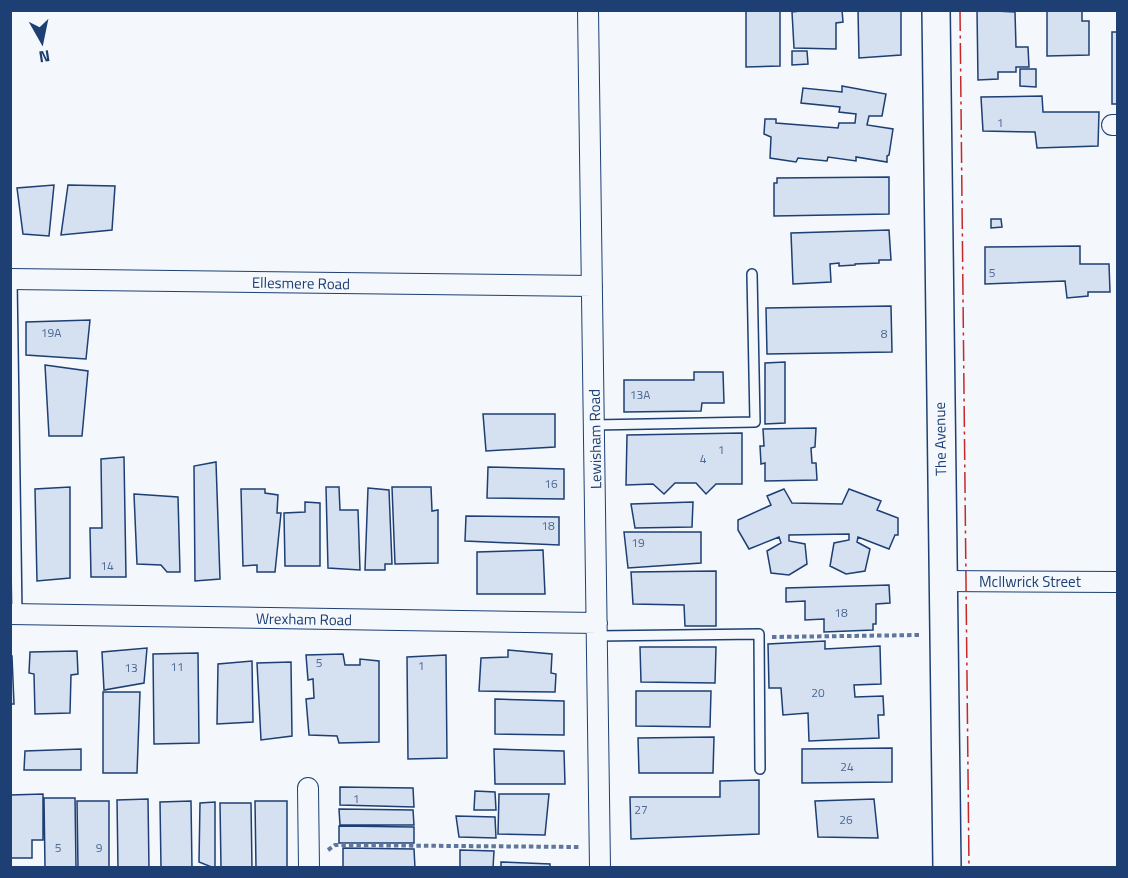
<svg xmlns="http://www.w3.org/2000/svg" width="1128" height="878" viewBox="0 0 1128 878" font-family="'Titillium Web',sans-serif">
  <style>
    .building { fill: #d5e0f0; stroke: #1d3f73; stroke-width: 1.5 }
    .lines { fill: none; stroke-linecap: round; stroke-linejoin: round }
    .lane-casing { stroke: #1d3f73; stroke-width: 12 }
    .street-casing { stroke: #1d3f73; stroke-width: 22 }
    .secondary-casing { stroke: #1d3f73; stroke-width: 30 }
    .path { stroke: #5e769c; stroke-width: 4; stroke-dasharray: 4.5 3; stroke-linecap: butt }
    .lane { stroke: #f4f7fb; stroke-width: 9 }
    .street { stroke: #f4f7fb; stroke-width: 20 }
    .secondary { stroke: #f4f7fb; stroke-width: 27 }
    .power { stroke: #c62828; stroke-width: 1.5; stroke-dasharray: 21 4.5 3 4.5; stroke-linecap: butt }
    .labels { text-anchor: middle; dominant-baseline: central; stroke-width: 4.5; stroke-linejoin: round; paint-order: stroke }
    .number-label { font-size: 12px; fill: #4b6792 }
    .street-label { font-size: 15px; fill: #1d3f73; stroke: #f4f7fb }
  </style>
  <rect width="100%" height="100%" fill="#f4f7fb"/>
  <path class="building" d="M746,10H780V66L746,67Z
    M808,10H842L843,22L836,23V49L794,48L792,12Z
    M858,10H901V55L859,58Z
    M977,10L1015,12L1016,47H1028L1029,67H1016V72H998V79L978,80Z
    M1047,10H1082V21H1089V55L1047,56Z
    M1112,32H1118V104H1112Z
    M792,51H807L808,64L792,65Z
    M1020,69H1036V87L1020,86Z
    M842,86L886,94L882,116H869L867,125L893,129L889,155L887,156V162L856,157V161L828,157L827,161L798,158L796,162L770,158L771,137L764,134L765,119H776V123L838,128L839,123H855L856,114L839,112L840,107L801,103L803,88L842,92Z
    M1042,96L1043,112H1099L1098,146L1037,148L1035,132L983,131L981,97Z
    M889,177V214L774,216V183H777V178Z
    M54,185L49,236L23,234L17,188Z
    M68,185L115,186L112,230L61,235Z
    M991,219H1001L1002,227L991,228Z
    M889,230L891,260H879V263L855,264V265L839,266V263L830,264L831,282L793,284L791,233Z
    M1080,246V264H1109L1110,292H1088V296L1067,298L1065,281L985,284V247Z
    M891,306L892,352L767,354L766,308Z
    M90,320L86,359L26,355V322Z
    M785,362V423L765,424V363Z
    M45,365L88,371L82,436H49Z
    M694,372H723L724,403H702L701,411L624,412V380H694Z
    M483,414H555V447L486,451Z
    M816,428L815,447L811,448L812,463H816L817,480L765,481V463L761,464L760,446H764L763,429Z
    M742,433V484H716L706,494L696,483H675L664,494L653,484L626,485L627,435Z
    M124,457L126,577H91L90,528H102L101,459Z
    M216,462L220,579L195,581L194,466Z
    M488,467L564,469V499L487,498Z
    M70,487V578L37,581L35,489Z
    M326,487H339L340,510H358L360,570L328,568Z
    M392,487H431L432,511L438,510V563L395,564Z
    M368,488L389,490L392,564H385V570H365Z
    M241,489H265V493L278,495L277,513H281L275,572H257V565L243,566Z
    M784,489L792,503L842,504L849,489L881,501L877,510L898,518V535H895L889,549L858,537L857,542L870,549L865,571L846,574L830,566L834,543L849,540V534L789,535V541L805,544L807,564L789,575L771,573L767,551L781,543L779,537L749,549L738,530V520L771,505L767,496Z
    M134,494L178,497L180,572H167L161,565L137,564Z
    M305,502L320,503V566H285L284,513L305,512Z
    M693,502L692,527L635,528L631,504Z
    M466,516L559,517V545L465,541Z
    M624,532H701V563L628,568Z
    M10,539H12L13,587L10,588Z
    M543,550L545,594H477V552Z
    M716,571V626H685L684,605L633,604L631,572Z
    M889,585L890,603L876,604V624H873V630L824,632V619L805,620V601L786,602V588Z
    M825,641V649L880,646L881,684L854,685L855,697L883,696L884,715H878L879,738L809,741L808,713L783,715L781,688H769L768,644Z
    M640,647H716L715,683L641,682Z
    M147,648L144,683L104,690L102,652Z
    M508,650L552,654L551,673L556,674L555,692L479,691L481,658L508,657Z
    M77,651L78,674L71,675L70,713L35,714L34,674L29,673L30,652Z
    M198,653L199,743L154,744L153,654Z
    M343,654L345,665H360V659L379,661V742L339,743L337,736L309,735L306,699L314,698L313,679L308,680L306,655Z
    M446,655L447,758L408,759L407,657Z
    M10,656H12L14,704H10Z
    M252,661L253,722L217,724L218,664Z
    M291,662L292,736L261,740L257,663Z
    M636,691H711L710,727L636,726Z
    M103,692H140L137,773H103Z
    M495,699L564,701V735L495,734Z
    M714,737L713,773H639L638,738Z
    M892,748V782L802,783V749Z
    M81,749V770H24L25,751Z
    M494,749L564,751L565,784H495Z
    M759,780V834L631,839L630,797H720V781Z
    M340,787L413,788L414,807L340,805Z
    M475,791L495,792L496,810H474Z
    M43,794V840H32V858H10V795Z
    M499,794H549L545,835L498,834Z
    M44,798H75L76,867H45Z
    M148,799L149,868H118L117,800Z
    M874,799L878,838L818,837L815,801Z
    M77,801H109V868H78Z
    M191,801L192,868H161L160,802Z
    M255,801H287V868H256Z
    M215,802V868H214L199,862L200,803Z
    M220,803H251L252,868H221Z
    M339,809L413,810L414,825H340Z
    M456,816L495,817L496,838L459,837Z
    M339,826L414,827V843H339Z
    M343,848L414,849L415,868H343Z
    M460,850L494,851L493,868H460Z
    M501,862L550,864V868H501Z"/>
  <g class="lines">
    <defs>
      <path id="lane" d="M12,279L17,614
        M594,425L755,422L752,274
        M597,636L759,634L760,769"/>
      <path id="street" d="M588,10L600,868
        M1112,125H1118
        M10,279L592,286
        M942,581L1118,582
        M10,614L597,623
        M308,788L309,868"/>
      <path id="secondary" d="M936,10L947,868"/>
    </defs>
    <use href="#lane" class="lane-casing"/>
    <use href="#street" class="street-casing"/>
    <use href="#secondary" class="secondary-casing"/>
    <path class="path" d="M772,637L920,635
      M328,850L335,845L580,847"/>
    <use href="#lane" class="lane"/>
    <use href="#street" class="street"/>
    <use href="#secondary" class="secondary"/>
    <path class="power" d="M960,10L969,868"/>
  </g>
  <g class="labels">
    <g class="number-label">
      <text x="1000" y="122">1</text>
      <text x="992" y="272">5</text>
      <text x="51" y="332">19A</text>
      <text x="884" y="333">8</text>
      <text x="640" y="394">13A</text>
      <text x="721" y="449">1</text>
      <text x="703" y="458">4</text>
      <text x="551" y="483">16</text>
      <text x="548" y="525">18</text>
      <text x="638" y="542">19</text>
      <text x="107" y="565">14</text>
      <text x="841" y="612">18</text>
      <text x="319" y="662">5</text>
      <text x="421" y="665">1</text>
      <text x="177" y="666">11</text>
      <text x="131" y="667">13</text>
      <text x="818" y="692">20</text>
      <text x="847" y="766">24</text>
      <text x="356" y="798">1</text>
      <text x="641" y="809">27</text>
      <text x="846" y="819">26</text>
      <text x="58" y="847">5</text>
      <text x="99" y="847">9</text>
    </g>
    <g class="street-label">
      <text transform="translate(301 283) rotate(1)">Ellesmere Road</text>
      <text transform="translate(595 439) rotate(-91)">Lewisham Road</text>
      <text transform="translate(940 439) rotate(-91)">The Avenue</text>
      <text x="1030" y="581">McIlwrick Street</text>
      <text transform="translate(304 619) rotate(1)">Wrexham Road</text>
    </g>
  </g>
  <rect width="1128" height="878" fill="none" stroke="#1d3f73" stroke-width="24"/>
  <g transform="translate(42 42) rotate(171)" stroke="#f4f7fb" stroke-width="4.5" paint-order="stroke">
  <path d="M0-4.5L10 22L0 15L-10 22Z" fill="#1d3f73"/>
  <text y="-9" font-size="16" font-weight="bold" text-anchor="middle" fill="#1d3f73">N</text>
  </g>
</svg>
